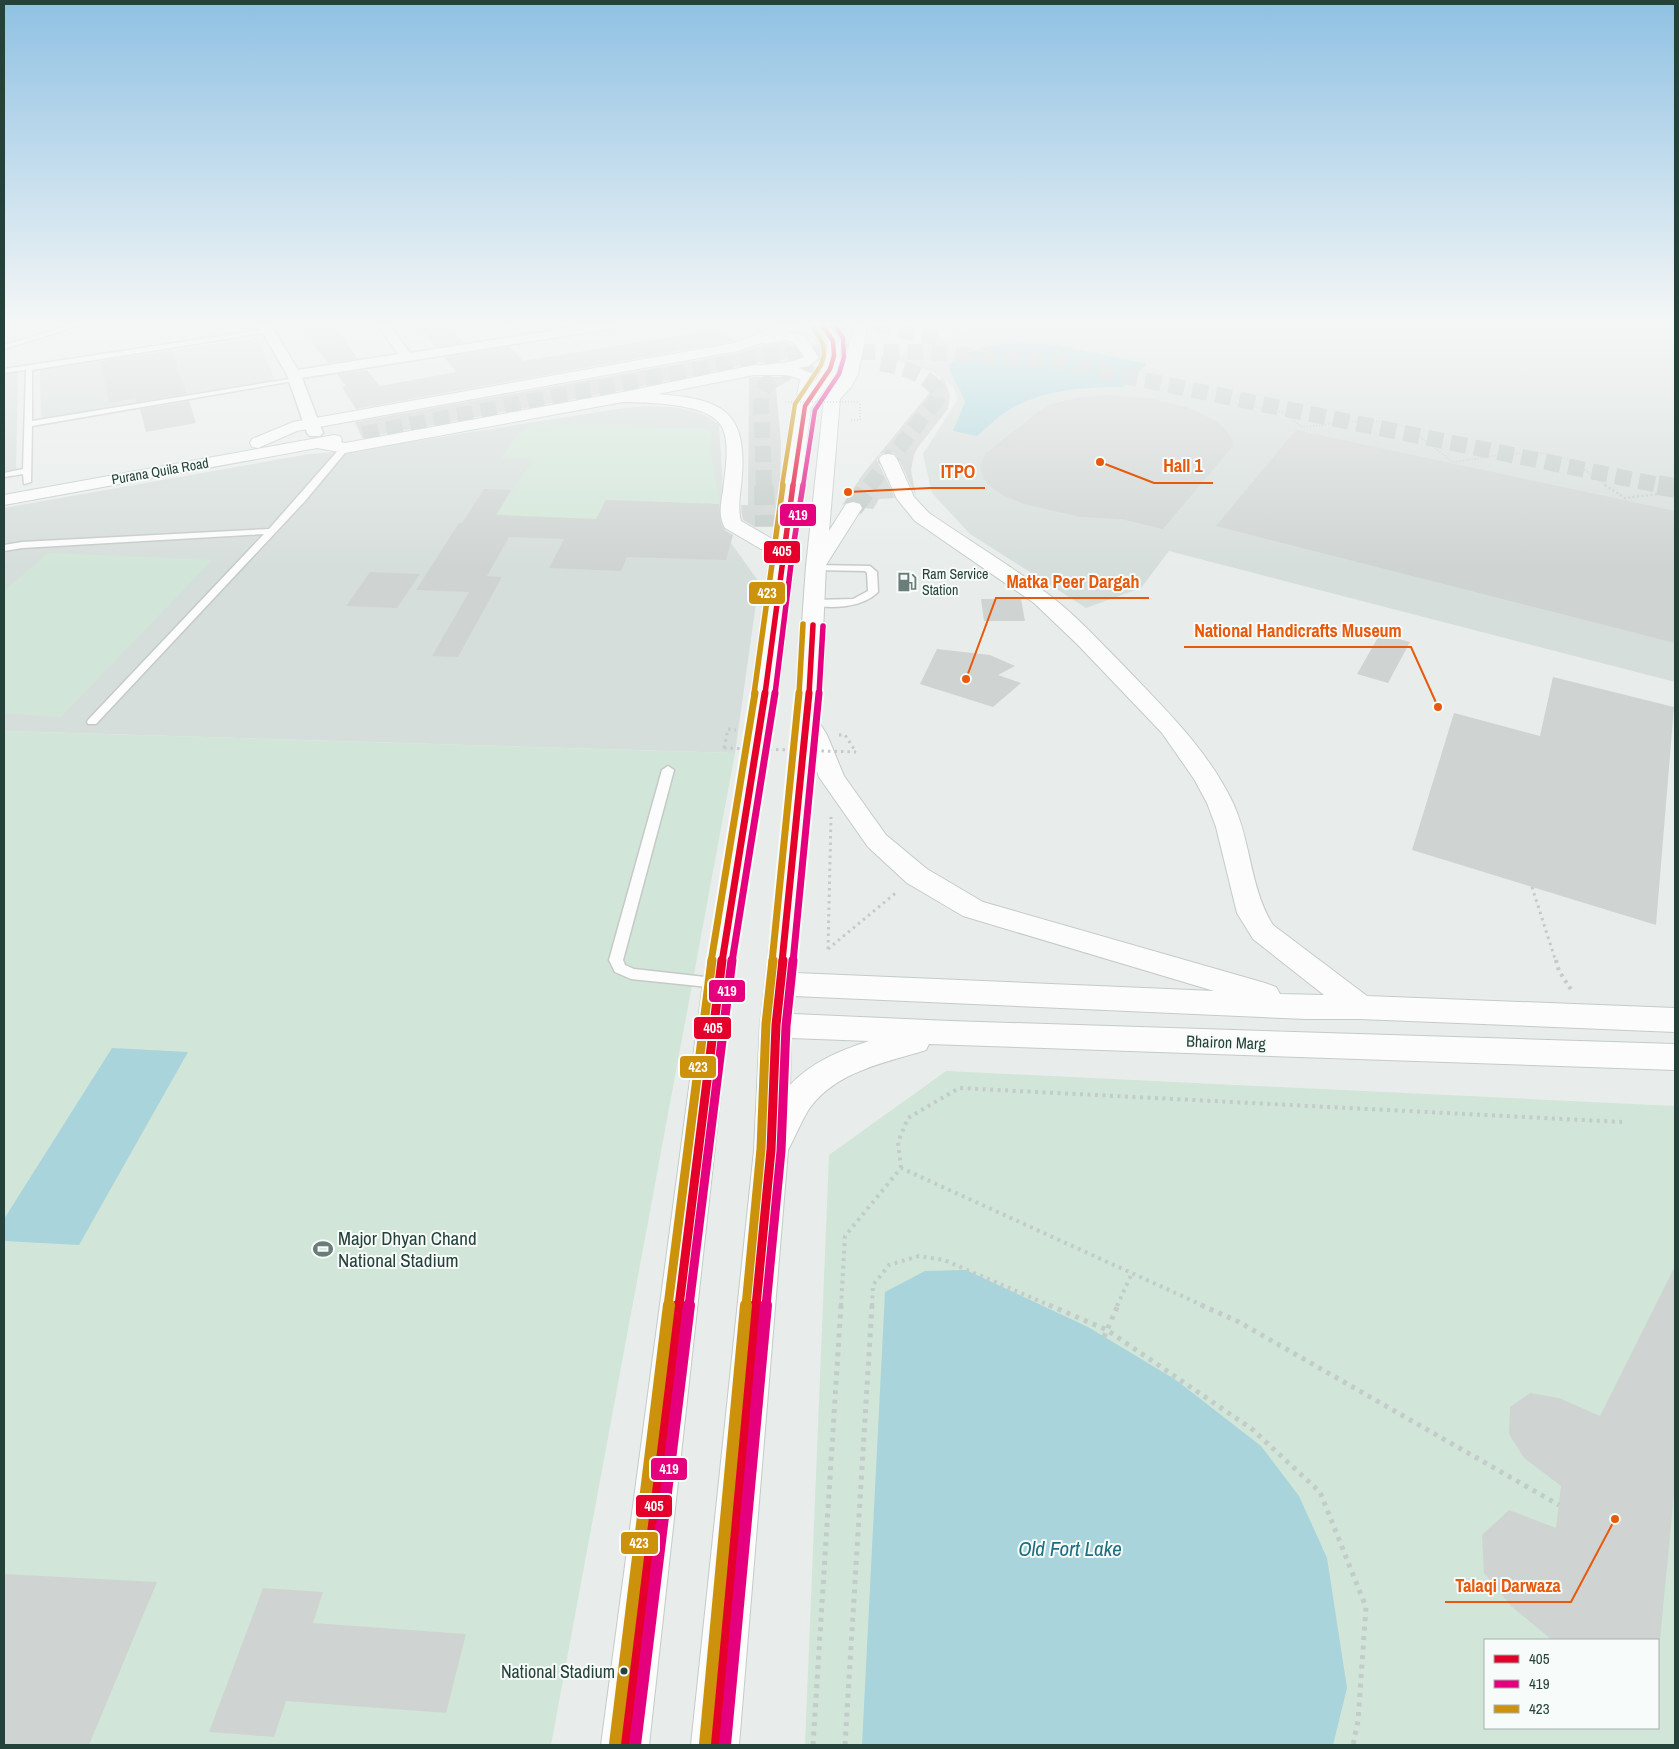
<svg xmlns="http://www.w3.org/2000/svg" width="1679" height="1749" viewBox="0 0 1679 1749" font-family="'Archivo Narrow',sans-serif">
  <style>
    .built { fill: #d6dedb }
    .green { fill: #d1e6d8; fill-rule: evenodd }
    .water { fill: #a9d4db }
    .building { fill: #cfd4d2 }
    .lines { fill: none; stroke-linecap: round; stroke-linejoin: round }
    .secondary-tunnel-far1 { stroke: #c1cbc8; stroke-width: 16; stroke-dasharray: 16 8; stroke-linecap: butt }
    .secondary-tunnel { stroke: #c1cbc8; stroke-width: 20; stroke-dasharray: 20 10; stroke-linecap: butt }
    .service-casing { stroke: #c5cac8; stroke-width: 3 }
    .minor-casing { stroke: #c5cac8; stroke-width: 3 }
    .secondary-casing { stroke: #c3cbc8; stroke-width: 2 }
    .path-far4 { stroke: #c3ccca; stroke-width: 2; stroke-dasharray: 1 2; stroke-linecap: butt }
    .path-far3 { stroke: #c3ccca; stroke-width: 2.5; stroke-dasharray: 2 2.5; stroke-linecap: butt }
    .path-far2 { stroke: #c3ccca; stroke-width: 3; stroke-dasharray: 2.5 4; stroke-linecap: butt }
    .path-far1 { stroke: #c3ccca; stroke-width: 4; stroke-dasharray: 3 4.5; stroke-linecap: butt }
    .path { stroke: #c3ccca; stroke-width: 5; stroke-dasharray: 4 5.5; stroke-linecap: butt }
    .service { fill: #fcfcfc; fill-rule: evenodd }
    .minor { fill: #fcfcfc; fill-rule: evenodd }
    .secondary { fill: #fcfcfc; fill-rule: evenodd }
    .path-bridge-far1 { stroke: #c3ccca; stroke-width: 2; stroke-dasharray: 1 2; stroke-linecap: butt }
    .path-bridge { stroke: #c3ccca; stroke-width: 3; stroke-dasharray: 2.5 4; stroke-linecap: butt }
    .bus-1-far4-casing { stroke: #f7fbf9; stroke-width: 6 }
    .bus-1-far3-casing { stroke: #f7fbf9; stroke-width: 8 }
    .bus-1-far2-casing { stroke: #f7fbf9; stroke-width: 11 }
    .bus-1-far1-casing { stroke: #f7fbf9; stroke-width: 13 }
    .bus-1-casing { stroke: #f7fbf9; stroke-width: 16 }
    .bus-2-far4-casing { stroke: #f7fbf9; stroke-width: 6 }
    .bus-2-far3-casing { stroke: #f7fbf9; stroke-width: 8 }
    .bus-2-far2-casing { stroke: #f7fbf9; stroke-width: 11 }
    .bus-2-far1-casing { stroke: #f7fbf9; stroke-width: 13 }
    .bus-2-casing { stroke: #f7fbf9; stroke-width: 16 }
    .bus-3-far4-casing { stroke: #f7fbf9; stroke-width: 6 }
    .bus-3-far3-casing { stroke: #f7fbf9; stroke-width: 8 }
    .bus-3-far2-casing { stroke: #f7fbf9; stroke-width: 11 }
    .bus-3-far1-casing { stroke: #f7fbf9; stroke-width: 13 }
    .bus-3-casing { stroke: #f7fbf9; stroke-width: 16 }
    .bus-1-far4 { stroke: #e4002b; stroke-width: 4.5 }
    .bus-1-far3 { stroke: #e4002b; stroke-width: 5.5 }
    .bus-1-far2 { stroke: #e4002b; stroke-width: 7 }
    .bus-1-far1 { stroke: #e4002b; stroke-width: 9 }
    .bus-1 { stroke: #e4002b; stroke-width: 12 }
    .bus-2-far4 { stroke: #e5007d; stroke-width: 4.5 }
    .bus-2-far3 { stroke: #e5007d; stroke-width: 5.5 }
    .bus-2-far2 { stroke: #e5007d; stroke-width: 7 }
    .bus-2-far1 { stroke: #e5007d; stroke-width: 9 }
    .bus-2 { stroke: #e5007d; stroke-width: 12 }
    .bus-3-far4 { stroke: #cd920c; stroke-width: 4.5 }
    .bus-3-far3 { stroke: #cd920c; stroke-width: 5.5 }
    .bus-3-far2 { stroke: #cd920c; stroke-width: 7 }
    .bus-3-far1 { stroke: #cd920c; stroke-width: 9 }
    .bus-3 { stroke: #cd920c; stroke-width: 12 }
    .bus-dot { fill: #24423a; stroke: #f7fbf9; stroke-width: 2 }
    .labels { text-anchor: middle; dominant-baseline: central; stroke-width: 4; stroke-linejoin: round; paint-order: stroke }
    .far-street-label { font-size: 14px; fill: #24423a; stroke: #f7fbf9 }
    .far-poi-label { font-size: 14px; fill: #24423a; stroke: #f7fbf9; text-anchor: start }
    .street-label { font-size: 16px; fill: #24423a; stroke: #f7fbf9 }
    .near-bus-label { font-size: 18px; fill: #24423a; stroke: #f7fbf9; text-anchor: end }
    .near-poi-label { font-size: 19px; fill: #24423a; stroke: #f7fbf9; text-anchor: start }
    .near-water-label { font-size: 21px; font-style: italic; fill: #1c6f80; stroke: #f7fbf9 }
    .leader { fill: none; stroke: #e8590c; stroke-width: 2 }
    .callout-dot { fill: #e8590c; stroke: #f7fbf9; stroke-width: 2 }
    .callout-label { font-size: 18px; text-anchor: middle; font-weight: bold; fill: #e8590c; stroke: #f7fbf9; stroke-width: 4; stroke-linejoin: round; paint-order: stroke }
    .line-badge { stroke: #f7fbf9; stroke-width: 2 }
    .badge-label { font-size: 14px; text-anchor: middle; font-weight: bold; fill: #fff }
  </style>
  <rect width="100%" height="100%" fill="#e8edeb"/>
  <path class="built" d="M949,324H1675V682L1169,551L1141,588L1086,608L970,534L932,493L923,454L958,399L953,387L933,372L897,361L904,353L917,345L934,339L967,334Z
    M257,338L276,382L41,421L40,370Z
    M18,372L16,470L4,472V374Z
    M648,406L673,407L693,411L709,417L719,425L726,536L759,582L735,753L4,731V508L309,454L359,450L623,408Z"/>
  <path class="green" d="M540,424L711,429L712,463L720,504L606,500L596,519L496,515L533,460L502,458L519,432Z
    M48,553L212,560L61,717L4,713V591Z
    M4,731L735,753L551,1745H4Z
    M946,1071L1675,1106V1745H805L829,1155ZM1485,1640H1658V1728H1485Z"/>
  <path class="water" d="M1014,343L1058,345L1147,364L1123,387C1085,387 1048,389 1014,407C1000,414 989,426 977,436L953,431L965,402C960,386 951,380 949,365C967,349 990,345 1014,343Z
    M112,1048L188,1052L79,1245L4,1241V1219Z
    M966,1270L1088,1327L1176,1380L1261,1446L1299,1496L1327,1558L1347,1688L1333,1745H862L885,1292L925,1271Z"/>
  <path class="building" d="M298,324H333L358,359L328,363Z
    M417,324H448L464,343L436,347Z
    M719,329L734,341L356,409L342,387L346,386L337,374L367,370L380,386L456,372L444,357L510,347L523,361Z
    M784,342L789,343L800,356L779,361L754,363L623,390L362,438L355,422L738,353L759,346Z
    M172,350L186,394L137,402L136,398L109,403L101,361Z
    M943,376L950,395L948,409L918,447L914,455L911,470L916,496L898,458L894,453L888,452L880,454L877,460L895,498L879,499L873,509L864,508L861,502L854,500L842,505L863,474Z
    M754,377H786L792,379L776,388L781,443L780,490L774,527H755L743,520L742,515L741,505H748L749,378Z
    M1108,395L1150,398L1189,408L1218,422L1229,434L1232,440L1233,446L1163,529L1121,519L1081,517L1024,504L1002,495L988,484L983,477L980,465L986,453L1047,405L1081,397Z
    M189,401L196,423L146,432L140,409Z
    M1296,430L1675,511V643L1216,526Z
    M484,489L511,490L496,515L596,519L606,500L719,504L721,525L724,530L733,535L726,560L627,557L621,571L549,568L564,539L509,537L487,576L502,577L458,657L432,656L469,592L416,590L459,523H462Z
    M370,572L420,574L397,608L346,606Z
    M981,599H1021L1025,621H984Z
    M1380,634L1410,642L1388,683L1357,674Z
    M937,649L990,655L1015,666L998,675L1021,683L993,707L920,684Z
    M1553,677L1674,707L1656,925L1412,850L1454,713L1540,736Z
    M1675,1266V1484L1660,1640H1552L1511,1606L1484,1573L1482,1535L1509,1510L1556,1528L1561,1486L1524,1458L1509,1434L1510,1407L1530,1393L1559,1398L1600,1416Z
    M4,1574L157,1582L89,1745H4Z
    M263,1588L323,1592L313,1623L466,1634L446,1713L286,1701L274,1737L209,1732Z"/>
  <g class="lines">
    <path class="secondary-tunnel-far1" d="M875,324L941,339
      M363,434L772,355L829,352H924L1056,362L1664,486
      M764,486L761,393C771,373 792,368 813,364
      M869,486L937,399V389C921,371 899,366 876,363"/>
    <path class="secondary-tunnel" d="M764,485L765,526
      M1658,485L1675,488
      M853,508L870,485"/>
    <defs>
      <path id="service" d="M76,324H84L4,349V345Z
        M268,329L270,330V332L32,370V421L296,378L299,380L32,426L31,482L24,484L23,474L4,477V473L23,469L26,370L4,373V369Z
        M342,446L349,448L305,501L96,724H88L87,722L88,720L264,534L22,548L4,551V545L22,542L269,529Z
        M816,565L870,566L877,572L878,592C863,608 830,609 811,605L809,603L814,600L853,599L868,591L867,573L865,571L813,570V566Z
        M668,766L674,770L623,960L625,965L634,969L723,979L725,983L723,987L718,988L631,979L615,972L609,960L662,770Z"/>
      <path id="minor" d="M258,324H270L298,370L398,354L377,324H389L410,353L594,324H621L615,328L302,378L323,433L320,436H310L307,433L287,375Z"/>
      <path id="secondary" d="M782,324H800L798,327L786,332L804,335L819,358L809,366L798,368L813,374L816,377L815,382C822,370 831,355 826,341C823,334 818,329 815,324H829L840,341L841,358L835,375L811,408L793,547L772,730L733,983L649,1745H601L703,983L748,730L773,551L761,549L725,528C718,517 721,503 723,491C725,472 730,447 723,429C712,402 648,403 623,402L345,453L317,448L4,505V495L334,435L340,436L342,440L341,442L345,443L623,392L754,365C766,365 793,363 804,357L794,342L784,340L766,344L761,343L738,351L297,431L258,448L252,447L250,443L252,439L293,422L734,343ZM754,375H786L800,379L774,540L741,521C737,506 741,491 742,475C747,408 718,399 658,394Z
        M854,324H868L858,374L851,387L840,399L829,531L846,504L853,502L860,504L862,508L826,565L819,722L827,735L844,776L886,835L927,869L983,902L1265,983L1276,987L1280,994L1324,995L1253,939L1237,913L1216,827L1207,803L1194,779L1162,733L1078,645L1034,603L915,521L897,499L879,459L882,455L888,454L894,455L897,459L914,497L929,513C968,540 1010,565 1048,594C1076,615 1100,642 1125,667C1164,708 1208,750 1233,803C1251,841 1250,889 1273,925L1367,996L1675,1008V1032L1360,1019H1306L794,996L793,1014L950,1021L1675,1044V1070L929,1044L926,1050C885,1063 836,1071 809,1109C801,1122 795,1137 788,1150L739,1745H691L754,1150L760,1025L795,722L806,566L824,399L842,374ZM815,766L819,777L868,847L907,883L963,916L1214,991L796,973ZM791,1038L869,1041C839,1051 812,1062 790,1085Z"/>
    </defs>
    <use href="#service" class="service-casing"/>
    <use href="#minor" class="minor-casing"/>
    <use href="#secondary" class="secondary-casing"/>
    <path class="path-far4" d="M879,340L888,324
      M1235,403L1282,412L1302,427C1330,425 1381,414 1406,428C1422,437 1438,451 1453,462C1485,458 1538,445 1568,460C1582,467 1594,477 1607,486
      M851,420H860V402"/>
    <path class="path-far3" d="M1605,485L1625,498L1675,492"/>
    <path class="path-far2" d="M839,735H845L856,752
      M724,748L728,729L736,730
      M1532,887L1556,962
      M828,949L831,817
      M828,949L898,891"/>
    <path class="path-far1" d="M1556,960L1559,971L1572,991
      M901,1168L898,1142L908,1118L959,1088L1622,1122
      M841,1306L845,1236L901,1168L1204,1306
      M872,1306L873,1285L889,1265L919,1256L944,1260L1051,1306
      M1117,1306L1132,1273"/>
    <path class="path" d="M1049,1305L1107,1330L1252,1429L1320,1492L1366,1607L1358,1721L1353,1745
      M1201,1305L1239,1322L1559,1505
      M1104,1337L1118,1305
      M813,1745L841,1305
      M845,1745L872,1305"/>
    <use href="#service" class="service"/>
    <use href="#minor" class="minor"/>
    <use href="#secondary" class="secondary"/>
    <path class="path-bridge-far1" d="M785,402H860"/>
    <path class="path-bridge" d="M724,748L856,752"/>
    <defs>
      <path id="bus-1-far4" d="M793,486L805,406L830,369L834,356L833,341L822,324"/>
      <path id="bus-1-far3" d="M765,694L793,485
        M809,694L813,625"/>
      <path id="bus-1-far2" d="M722,962L765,693
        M782,962L809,693"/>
      <path id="bus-1-far1" d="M679,1306L722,960
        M756,1306L771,1150L776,1025L783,960"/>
      <path id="bus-1" d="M625,1745L679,1305
        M715,1745L756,1305"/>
      <path id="bus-2-far4" d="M803,486L815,410L839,374L844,357L843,338L834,324"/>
      <path id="bus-2-far3" d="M775,694L793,548L803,485
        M819,694L823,626"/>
      <path id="bus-2-far2" d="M732,962L775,693
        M793,962L819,693"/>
      <path id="bus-2-far1" d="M689,1306L732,960
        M766,1306L781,1151L786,1026L793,960"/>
      <path id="bus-2" d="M635,1745L689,1305
        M725,1745L766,1305"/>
      <path id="bus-3-far4" d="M782,486L795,404L821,365L824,355L823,344L814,329"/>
      <path id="bus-3-far3" d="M754,694L783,485
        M799,694L803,624"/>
      <path id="bus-3-far2" d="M711,962L755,693
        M772,962L799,693"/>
      <path id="bus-3-far1" d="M668,1306L712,960
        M746,1306L761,1149L766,1024L773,960"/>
      <path id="bus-3" d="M615,1744L669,1305
        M705,1744L746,1305"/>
    </defs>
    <use href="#bus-1-far4" class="bus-1-far4-casing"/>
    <use href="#bus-1-far3" class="bus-1-far3-casing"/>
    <use href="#bus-1-far2" class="bus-1-far2-casing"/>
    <use href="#bus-1-far1" class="bus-1-far1-casing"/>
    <use href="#bus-1" class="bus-1-casing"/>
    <use href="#bus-2-far4" class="bus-2-far4-casing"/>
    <use href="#bus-2-far3" class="bus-2-far3-casing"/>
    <use href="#bus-2-far2" class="bus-2-far2-casing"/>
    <use href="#bus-2-far1" class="bus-2-far1-casing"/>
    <use href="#bus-2" class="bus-2-casing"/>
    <use href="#bus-3-far4" class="bus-3-far4-casing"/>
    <use href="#bus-3-far3" class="bus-3-far3-casing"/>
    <use href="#bus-3-far2" class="bus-3-far2-casing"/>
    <use href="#bus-3-far1" class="bus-3-far1-casing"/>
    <use href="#bus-3" class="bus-3-casing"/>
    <use href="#bus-1-far4" class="bus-1-far4"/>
    <use href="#bus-1-far3" class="bus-1-far3"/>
    <use href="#bus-1-far2" class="bus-1-far2"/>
    <use href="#bus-1-far1" class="bus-1-far1"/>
    <use href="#bus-1" class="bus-1"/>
    <use href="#bus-2-far4" class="bus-2-far4"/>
    <use href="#bus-2-far3" class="bus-2-far3"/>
    <use href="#bus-2-far2" class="bus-2-far2"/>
    <use href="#bus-2-far1" class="bus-2-far1"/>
    <use href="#bus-2" class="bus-2"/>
    <use href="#bus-3-far4" class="bus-3-far4"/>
    <use href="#bus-3-far3" class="bus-3-far3"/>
    <use href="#bus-3-far2" class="bus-3-far2"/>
    <use href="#bus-3-far1" class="bus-3-far1"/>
    <use href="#bus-3" class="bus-3"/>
  </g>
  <linearGradient id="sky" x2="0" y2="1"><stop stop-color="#8fc1e3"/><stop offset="0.57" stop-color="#f5f7f6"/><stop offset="1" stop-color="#f5f7f6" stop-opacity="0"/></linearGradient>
  <rect width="1679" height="568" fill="url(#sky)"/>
  <defs>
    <symbol id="fuel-bare" viewBox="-9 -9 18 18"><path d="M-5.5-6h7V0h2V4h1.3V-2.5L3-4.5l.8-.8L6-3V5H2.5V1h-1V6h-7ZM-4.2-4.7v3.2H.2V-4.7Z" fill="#697e78" stroke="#f7fbf9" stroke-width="2.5" paint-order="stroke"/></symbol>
    <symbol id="stadium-bare" viewBox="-9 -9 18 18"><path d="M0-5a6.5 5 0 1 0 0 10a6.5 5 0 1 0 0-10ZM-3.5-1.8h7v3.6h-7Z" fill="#697e78" stroke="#f7fbf9" stroke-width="2.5" paint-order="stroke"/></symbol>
  </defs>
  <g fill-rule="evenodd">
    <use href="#fuel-bare" x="893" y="568" width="28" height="28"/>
    <use href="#stadium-bare" x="309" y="1235" width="28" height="28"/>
  </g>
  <circle class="bus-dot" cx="624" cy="1671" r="4.5"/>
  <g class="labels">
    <g class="far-street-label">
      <text transform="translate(160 471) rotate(-10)">Purana Quila Road</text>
    </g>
    <g class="far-poi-label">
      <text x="922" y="574">Ram Service<tspan x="922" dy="16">Station</tspan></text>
    </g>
    <g class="street-label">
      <text transform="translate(1226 1042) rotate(2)">Bhairon Marg</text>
    </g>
    <g class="near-bus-label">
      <text x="615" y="1671">National Stadium</text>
    </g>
    <g class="near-poi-label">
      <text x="338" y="1238">Major Dhyan Chand<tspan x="338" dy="22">National Stadium</tspan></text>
    </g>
    <g class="near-water-label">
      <text x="1070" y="1548">Old Fort Lake</text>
    </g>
  </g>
  <path class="leader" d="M1100 462L1154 483H1213M848 492L930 488H985M966 679L996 598H1149M1438 707L1411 647H1184M1615 1519L1571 1602H1445"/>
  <g class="callout-dot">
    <circle cx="1100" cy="462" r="5"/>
    <circle cx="848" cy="492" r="5"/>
    <circle cx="966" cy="679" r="5"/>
    <circle cx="1438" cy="707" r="5"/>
    <circle cx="1615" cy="1519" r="5"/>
  </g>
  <g class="callout-label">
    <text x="1183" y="472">Hall 1</text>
    <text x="958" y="478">ITPO</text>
    <text x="1073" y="588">Matka Peer Dargah</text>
    <text x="1298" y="637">National Handicrafts Museum</text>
    <text x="1508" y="1592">Talaqi Darwaza</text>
  </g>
  <g class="line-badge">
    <rect x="779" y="503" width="38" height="24" rx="5" fill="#e5007d"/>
    <rect x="763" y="540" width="38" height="24" rx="5" fill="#e4002b"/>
    <rect x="748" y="581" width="38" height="24" rx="5" fill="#cd920c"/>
    <rect x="708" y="979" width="38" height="24" rx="5" fill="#e5007d"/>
    <rect x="693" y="1016" width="39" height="24" rx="5" fill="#e4002b"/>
    <rect x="679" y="1055" width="38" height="24" rx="5" fill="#cd920c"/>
    <rect x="650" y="1457" width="38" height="24" rx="5" fill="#e5007d"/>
    <rect x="635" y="1494" width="38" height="24" rx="5" fill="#e4002b"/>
    <rect x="620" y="1531" width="39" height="24" rx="5" fill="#cd920c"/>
  </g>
  <g class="badge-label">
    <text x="798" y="520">419</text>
    <text x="782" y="556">405</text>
    <text x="767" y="598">423</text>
    <text x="727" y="996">419</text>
    <text x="713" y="1033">405</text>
    <text x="698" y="1072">423</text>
    <text x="669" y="1474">419</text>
    <text x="654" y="1511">405</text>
    <text x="639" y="1548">423</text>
  </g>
  <rect width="1679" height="1749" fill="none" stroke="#24423a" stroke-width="10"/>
  <rect x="1484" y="1639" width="175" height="90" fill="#f7fbf9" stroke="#a3b1ad"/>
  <rect x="1494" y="1655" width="25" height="8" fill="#e4002b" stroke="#a3b1ad"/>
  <text x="1529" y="1664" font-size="15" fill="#24423a">405</text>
  <rect x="1494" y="1680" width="25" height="8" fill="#e5007d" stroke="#a3b1ad"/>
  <text x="1529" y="1689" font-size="15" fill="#24423a">419</text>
  <rect x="1494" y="1705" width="25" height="8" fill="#cd920c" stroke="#a3b1ad"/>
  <text x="1529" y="1714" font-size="15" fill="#24423a">423</text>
</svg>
